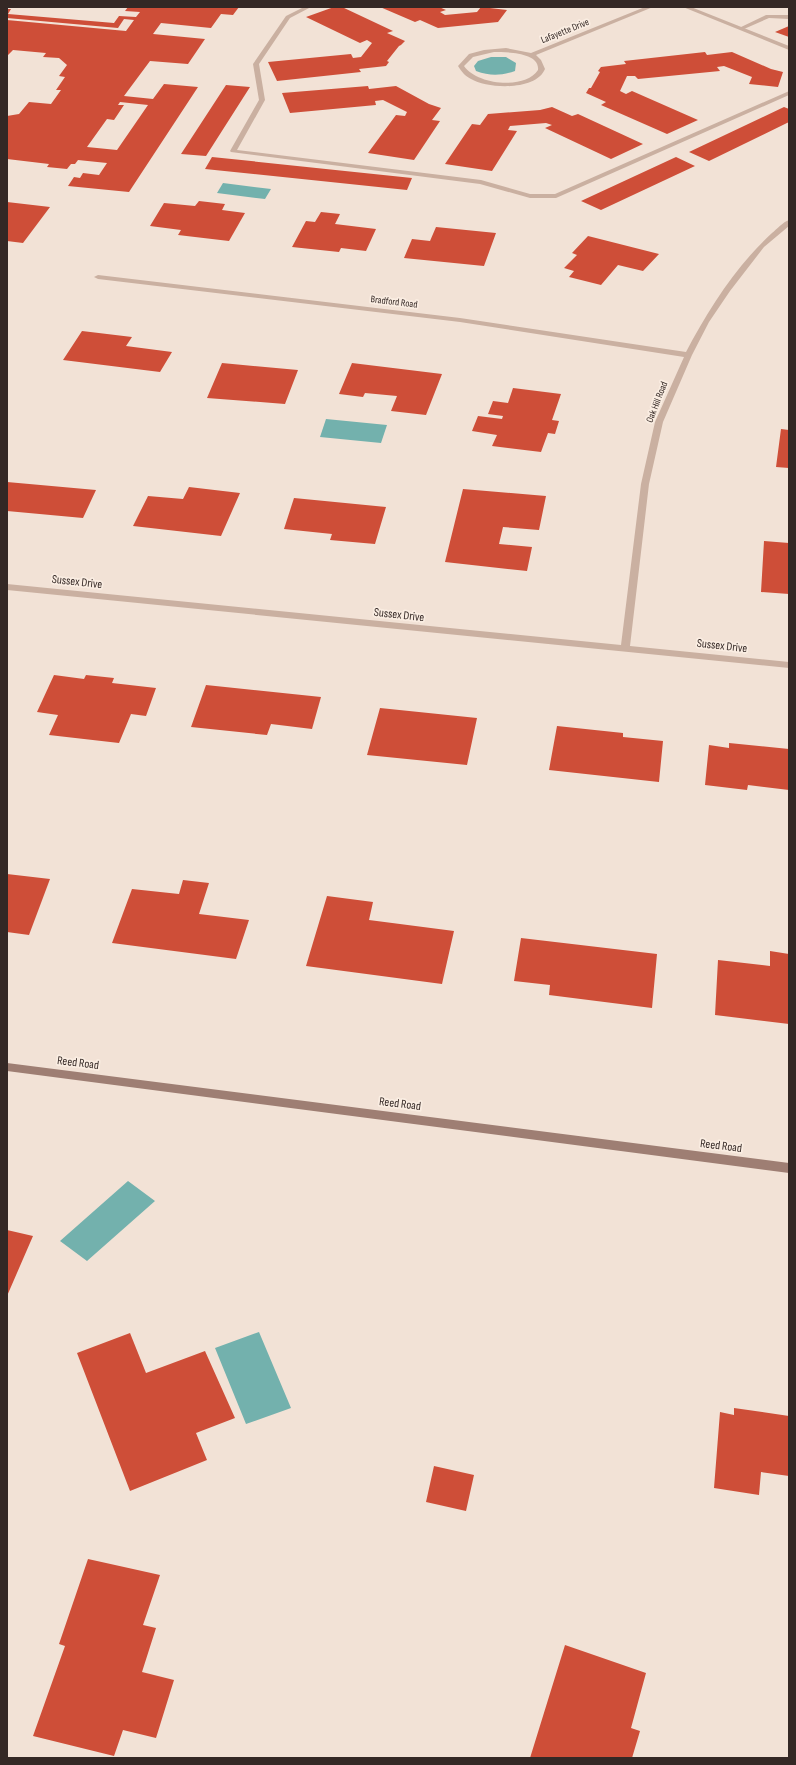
<svg xmlns="http://www.w3.org/2000/svg" width="796" height="1765" viewBox="0 0 796 1765" font-family="'Sofia Sans Condensed',sans-serif">
  <style>
    .water { fill: #73b1ad }
    .building { fill: #ce4e38; fill-rule: evenodd }
    .lines { fill: none; stroke-linecap: round; stroke-linejoin: round }
    .service { fill: #cab0a1; fill-rule: evenodd }
    .minor { fill: #cab0a1; fill-rule: evenodd }
    .secondary { fill: #9e7e73; fill-rule: evenodd }
    .labels { text-anchor: middle; dominant-baseline: central; stroke-width: 3.5; stroke-linejoin: round; paint-order: stroke }
    .far-street-label { font-size: 10px; fill: #342825; stroke: #faede2 }
    .street-label { font-size: 12px; fill: #342825; stroke: #faede2 }
  </style>
  <rect width="100%" height="100%" fill="#f2e2d6"/>
  <path class="water" d="M491,57H506L516,63L515,71C500,76 490,76 476,71L474,66L478,61Z
    M223,183L271,189L265,199L217,193Z
    M326,419L387,425L381,443L320,437Z
    M128,1181L155,1201L87,1261L60,1241Z
    M259,1332L291,1408L246,1424L215,1348Z"/>
  <path class="building" d="M128,7H239L233,15L221,14L211,28L161,23L153,34L205,39L188,64L150,61L124,96L153,99L164,84L198,87L129,192L68,186L74,177L80,178L83,173L99,175L107,163L78,160L75,164H71L67,169L47,167L49,164L7,159V116L19,114L29,102L51,104L61,90H56L65,77L59,76L67,65L59,58L43,57L46,53L13,50L7,56V20L126,31L134,20L124,19L118,28L7,18V9H11L8,14L114,23L119,16L136,17L140,12L125,11ZM120,102L148,105L117,150L87,147L107,119L114,120L124,105H118Z
    M334,7H342L393,31L387,33L405,41L401,45L399,46L387,61L389,62L386,66L359,69L361,72L277,81L268,62L351,54L353,58L361,57L372,43L367,40L360,43L306,17Z
    M380,7H439L446,10L440,12L445,15L477,12L481,7L507,10L498,22L438,28L420,20L415,22Z
    M789,26V37L775,32Z
    M705,52L707,55L732,52L771,69L783,72L778,87L749,84L752,77L724,66L717,67L720,71L638,79L635,76H627L620,91L626,94L632,91L698,120L667,134L601,105L606,102L586,93L589,88H591L600,72L598,71L601,67L626,64L624,61Z
    M226,85L250,87L206,156L181,154Z
    M368,86L369,89L396,86L429,104L441,108L432,120L440,121L414,160L368,153L396,115L405,116L407,112L383,100L375,101L376,105L290,113L282,93Z
    M552,107L572,116L578,114L643,144L611,159L545,128L552,125L546,123L510,126L508,130L517,131L492,171L445,164L472,124L480,125L488,114L540,110Z
    M784,107L789,109V122L709,161L689,152Z
    M212,157L412,178L407,190L205,169Z
    M676,157L695,166L601,210L581,201Z
    M199,201L225,204L222,210L245,213L229,241L178,235L181,230L150,226L164,203L195,206Z
    M7,202L50,207L23,243L7,241Z
    M321,212L340,214L335,224L376,229L366,251L341,248L339,252L292,247L306,221L315,222Z
    M436,227L496,233L484,266L404,258L412,239L430,241Z
    M588,236L659,254L643,271L618,265L601,285L569,277L574,271L564,268L577,255L572,253Z
    M82,331L132,337L126,346L172,352L160,372L63,360Z
    M222,363L298,370L285,404L207,398Z
    M352,363L442,374L426,415L391,411L397,396L365,393L363,397L339,394Z
    M513,388L561,394L552,420L559,421L555,434L548,433L541,452L492,446L497,435L472,431L478,416L502,419L503,416L488,414L493,401L508,403Z
    M781,429L789,430V468L776,467Z
    M7,482L96,490L83,518L7,511Z
    M189,487L240,493L221,536L133,526L148,496L183,499Z
    M463,489L546,496L539,530L503,527L499,544L532,547L527,571L445,562Z
    M294,498L386,507L375,544L330,540L332,534L284,529Z
    M764,541L789,543V594L761,592Z
    M54,675L84,679L86,675L114,678L112,683L156,688L146,716L131,714L119,743L49,735L58,715L37,712Z
    M206,685L321,697L312,729L271,724L267,735L191,727Z
    M380,708L477,718L467,765L367,755Z
    M557,726L623,733V737L663,741L659,782L549,770Z
    M729,743L789,749V790L748,785L747,790L705,785L709,745L729,748Z
    M7,874L50,879L29,935L7,932Z
    M183,880L209,883L199,914L249,920L236,959L112,943L132,889L179,894Z
    M327,896L373,902L369,920L454,931L442,984L306,966Z
    M521,938L657,954L652,1008L549,995L550,985L514,981Z
    M770,951L789,954V1024L715,1015L718,960L770,966Z
    M7,1230L33,1236L7,1296Z
    M130,1333L146,1373L205,1351L235,1418L196,1433L207,1460L130,1491L77,1353Z
    M734,1408L789,1416V1476L761,1472L759,1495L714,1488L720,1412L734,1415Z
    M434,1466L474,1475L466,1511L426,1502Z
    M88,1559L160,1575L143,1625L156,1628L142,1672L174,1680L156,1738L123,1730L114,1756L33,1736L65,1646L59,1644Z
    M565,1645L646,1673L631,1728L640,1731L632,1758H530Z"/>
  <g class="lines">
    <path class="service" d="M304,7H311L290,18L259,64L265,100L237,150L481,180L530,194H555L787,92L789,91V95L556,198H530L480,184L231,152L230,151L259,100L253,64L286,16Z
      M766,15H789V19L769,18L744,29L739,28Z"/>
    <path class="minor" d="M645,7H653L536,55L541,60L545,69C536,91 488,89 471,79C465,76 462,72 458,66L469,54L484,50L506,48L531,53ZM494,52C506,52 540,52 538,70C525,90 477,85 464,66L473,57Z
      M683,7H691L789,46V50Z
      M789,220V226L764,247L730,291L709,322L692,355L663,422L649,484L630,646L789,662V668L7,590V584L621,645L641,484L655,422L684,357L460,322L98,279L94,277L98,275L460,318L686,352C708,310 736,266 772,233C777,229 783,222 789,220Z"/>
    <path class="secondary" d="M7,1063L789,1163V1173L7,1071Z"/>
  </g>
  <g class="labels">
    <g class="far-street-label">
      <text transform="translate(565 31) rotate(-22)">Lafayette Drive</text>
      <text transform="translate(394 302) rotate(7)">Bradford Road</text>
      <text transform="translate(657 402) rotate(-69)">Oak Hill Road</text>
    </g>
    <g class="street-label">
      <text transform="translate(77 582) rotate(6)">Sussex Drive</text>
      <text transform="translate(399 615) rotate(6)">Sussex Drive</text>
      <text transform="translate(722 646) rotate(6)">Sussex Drive</text>
      <text transform="translate(78 1063) rotate(7)">Reed Road</text>
      <text transform="translate(400 1104) rotate(7)">Reed Road</text>
      <text transform="translate(721 1146) rotate(7)">Reed Road</text>
    </g>
  </g>
  <rect width="796" height="1765" fill="none" stroke="#342825" stroke-width="16"/>
</svg>
